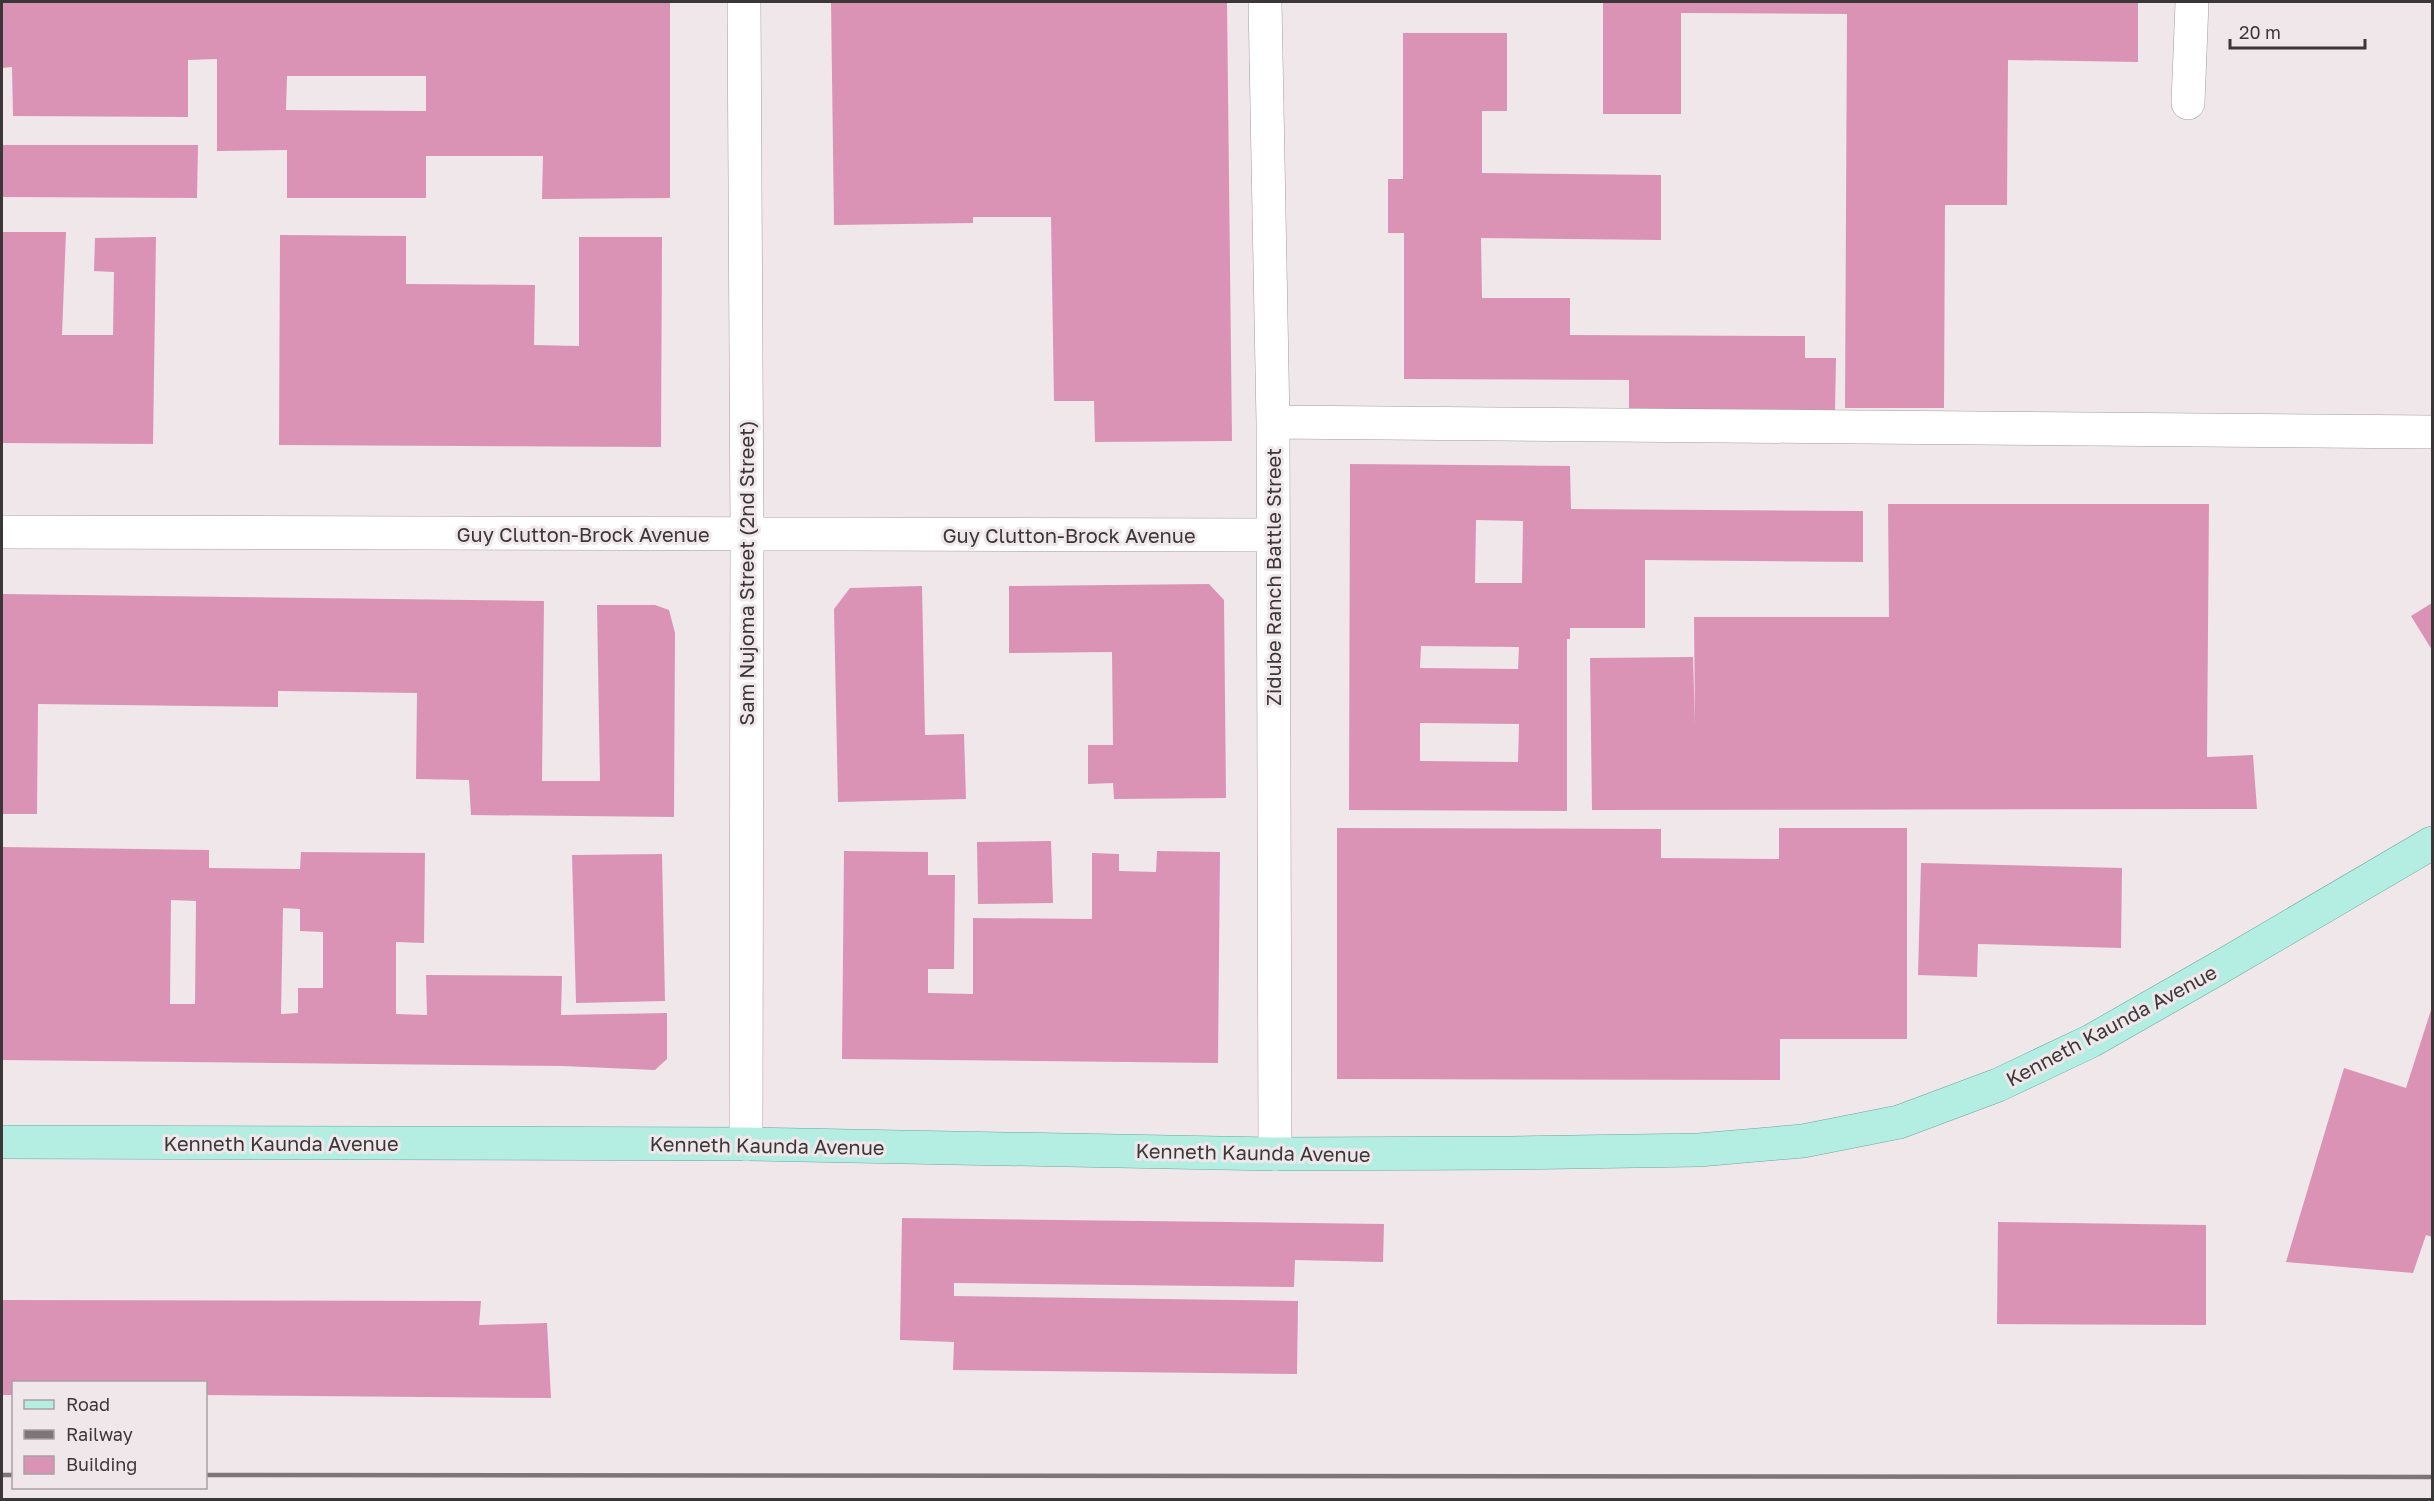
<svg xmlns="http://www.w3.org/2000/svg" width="2434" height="1501" viewBox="0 0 2434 1501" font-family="'Golos Text',sans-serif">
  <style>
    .building { fill: #da93b5; fill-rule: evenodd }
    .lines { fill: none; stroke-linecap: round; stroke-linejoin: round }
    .minor-casing { stroke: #a49b9f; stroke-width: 34 }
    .major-casing { stroke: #69a79b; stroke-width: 34 }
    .minor { stroke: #fff; stroke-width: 33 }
    .major { stroke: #b4eee3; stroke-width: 33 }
    .rail { stroke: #7c7679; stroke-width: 4.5 }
    .labels { text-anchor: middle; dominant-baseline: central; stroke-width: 6; stroke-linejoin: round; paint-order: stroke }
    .street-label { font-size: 20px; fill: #3b3739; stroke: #f0e7eb }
  </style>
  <rect width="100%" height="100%" fill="#f0e7eb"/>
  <path class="building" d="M2,2H670V198L542,199L543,156H426V198H287V150L217,151V59L188,60V117L13,116L12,67L2,68ZM287,76H426V111L286,110Z
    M831,2H1227L1232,441L1095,442L1094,401H1054L1051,217H973V223L834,225Z
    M1603,2H2138V62L2008,60L2007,205H1945L1944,408H1845L1847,14L1681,13V114H1603Z
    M1403,33H1507V111H1482V173L1661,175V240L1481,238L1482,298H1570V335L1805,336V358H1836L1835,410L1629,409V380L1404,379V233H1388V179H1403Z
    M2,145H198L197,198L2,197Z
    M2,232H66L62,335H113L114,272L94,271L95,238L156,237L153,444L2,443Z
    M280,235L406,236V284L535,285L534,345L579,346V237H662L661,447L279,445Z
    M1350,464L1570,466L1571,509L1863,511V562L1645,560V628H1570V639H1567V811L1349,810ZM1476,520L1523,521L1522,583H1475ZM1421,646L1519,647L1518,669L1420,668ZM1420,723L1519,724L1518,762L1420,761Z
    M1888,504H2209L2207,757L2253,755L2257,809L1592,810L1590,658L1693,657L1695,725L1694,617H1889Z
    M1209,584L1224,600L1226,798L1114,799L1113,783L1088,784V745H1113L1112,652L1009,653V586Z
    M922,586L925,735L964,734L966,799L838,802L834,609L850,588Z
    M2,594L544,601L542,781H600L597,605H655L669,610L675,633L674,817L471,815L469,780L416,779L417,693L278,691V707L38,704L37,814H2Z
    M2432,603V650L2411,616Z
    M1337,828L1661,829V858L1779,859V828H1907V1039H1780V1080L1337,1079Z
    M1051,841L1053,903L978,904L977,842Z
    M2,847L209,850V868L300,869L301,852L425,853L424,943L396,942V1014L427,1015L426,975L562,976L561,1015L667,1013V1059L655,1070L563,1066L2,1060ZM171,900L196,901L195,1004H170ZM283,908L300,909V931L323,932V988H298V1013L281,1014Z
    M844,851L928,852V875H955L954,969H928V993L973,994V918L1092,919V853L1119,854V871L1156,872L1157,851L1220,852L1218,1063L842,1059Z
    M662,854L665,1001L576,1003L572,855Z
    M1921,863L2122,868L2121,948L1978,944L1977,977L1918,975Z
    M2432,1007V1237L2426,1235L2413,1273L2286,1262L2344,1068L2406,1088Z
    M902,1218L1384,1224L1383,1262L1295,1260L1294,1287L954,1283V1296L1298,1301L1297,1374L953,1370L954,1342L900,1340Z
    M1998,1222L2206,1225V1325L1997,1324Z
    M2,1300L481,1301L479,1325L547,1323L551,1398L206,1395V1382H14V1395H2Z"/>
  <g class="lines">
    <defs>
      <path id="minor" d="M744,2L747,534L746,1144
        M1265,2L1273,422L1275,1154
        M2188,103L2192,2
        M1273,422L2432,432
        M2,532L1272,535"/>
      <path id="major" d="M2,1142L746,1144L1275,1154L1511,1153L1699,1150L1803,1141L1899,1122L1998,1085L2091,1041L2217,969L2432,843"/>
    </defs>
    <use href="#minor" class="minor-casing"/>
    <use href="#major" class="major-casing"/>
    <use href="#minor" class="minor"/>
    <use href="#major" class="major"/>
    <path class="rail" d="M2,1475H14
      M206,1475L2432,1477"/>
  </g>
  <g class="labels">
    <g class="street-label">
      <text x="583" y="534">Guy Clutton-Brock Avenue</text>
      <text x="1069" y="535">Guy Clutton-Brock Avenue</text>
      <text transform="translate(746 573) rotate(-90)">Sam Nujoma Street (2nd Street)</text>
      <text transform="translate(1273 577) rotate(-90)">Zidube Ranch Battle Street</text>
      <text transform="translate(2111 1025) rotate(-28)">Kenneth Kaunda Avenue</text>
      <text x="281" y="1143">Kenneth Kaunda Avenue</text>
      <text transform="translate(767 1145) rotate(1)">Kenneth Kaunda Avenue</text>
      <text transform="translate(1253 1152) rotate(1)">Kenneth Kaunda Avenue</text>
    </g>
  </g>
  <rect width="2434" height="1501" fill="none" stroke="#3b3739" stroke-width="6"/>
  <rect x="12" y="1381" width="195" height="108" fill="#f0e7eb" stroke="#a8a1a4" stroke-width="1.5"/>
  <rect x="24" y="1400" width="30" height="9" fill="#b4eee3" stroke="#a8a1a4" stroke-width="1.5"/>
  <text x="66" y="1411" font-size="18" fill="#3b3739">Road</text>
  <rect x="24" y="1430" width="30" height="9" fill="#7c7679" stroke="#a8a1a4" stroke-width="1.5"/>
  <text x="66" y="1441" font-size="18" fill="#3b3739">Railway</text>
  <rect x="24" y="1456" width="30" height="18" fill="#da93b5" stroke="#a8a1a4" stroke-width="1.5"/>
  <text x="66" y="1471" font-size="18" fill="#3b3739">Building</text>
  <path d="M2230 39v9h135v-9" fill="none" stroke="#3b3739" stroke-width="3"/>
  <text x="2239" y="39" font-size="18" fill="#3b3739" stroke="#f0e7eb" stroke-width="4.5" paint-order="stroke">20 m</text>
</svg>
